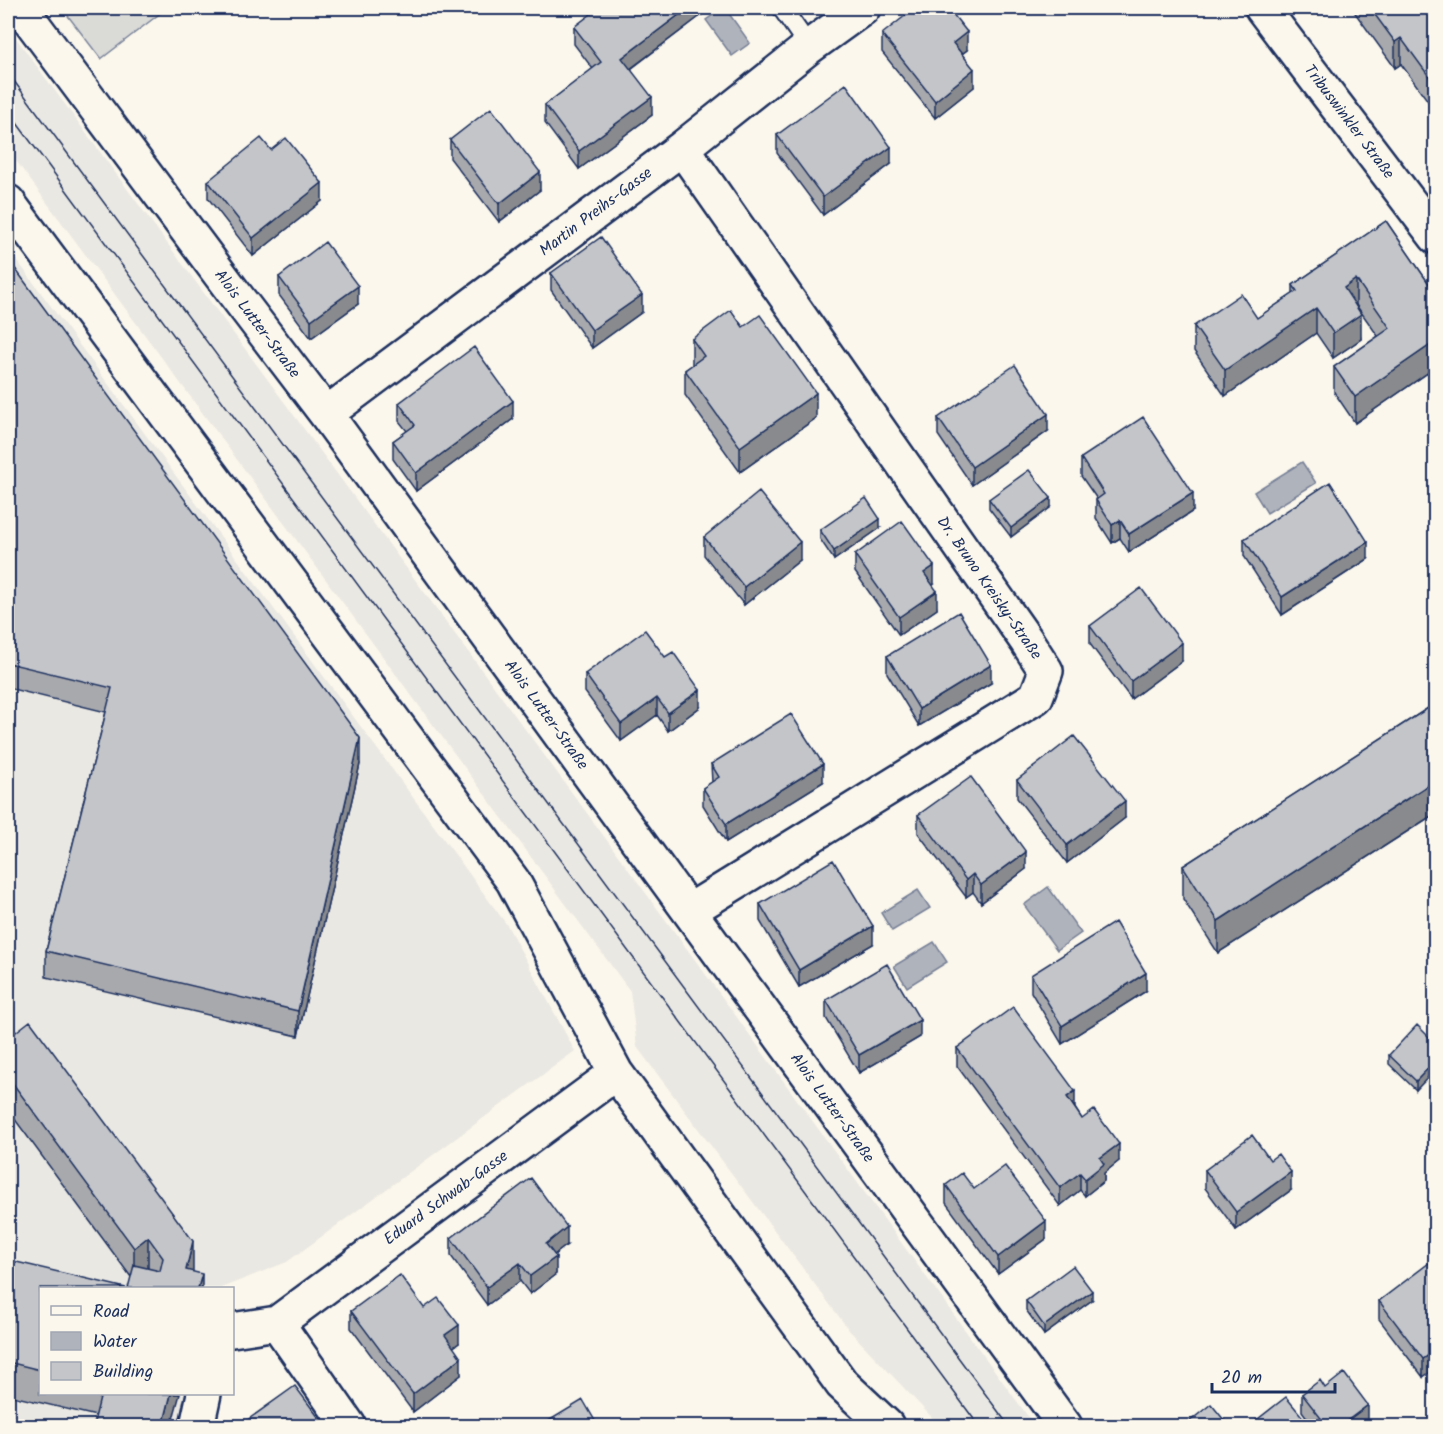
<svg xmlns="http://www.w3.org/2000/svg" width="1443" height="1434" viewBox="0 0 1443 1434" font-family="Kalam,sans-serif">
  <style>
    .built { fill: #eae8e2 }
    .green { fill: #dadad7; stroke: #7a849a; stroke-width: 1.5 }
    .water { fill: #afb3bb; stroke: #747e96; stroke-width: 1.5 }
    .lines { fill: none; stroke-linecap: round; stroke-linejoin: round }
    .lane-casing { stroke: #1b2f5e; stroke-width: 22 }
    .street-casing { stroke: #1b2f5e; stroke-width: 38 }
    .secondary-casing { stroke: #1b2f5e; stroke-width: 38 }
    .lane { stroke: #fbf7ec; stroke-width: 18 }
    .street { stroke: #fbf7ec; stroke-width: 33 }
    .secondary { stroke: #fbf7ec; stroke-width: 33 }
    .tram { stroke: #1b2f5e; stroke-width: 1.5 }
    .wall { fill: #a8a9ad; stroke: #1b2f5e; stroke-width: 1.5 }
    .shaded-wall { fill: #888a8d; stroke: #1b2f5e; stroke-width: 1.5 }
    .building { fill: #c3c5c9; stroke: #1b2f5e; stroke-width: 1.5 }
    .labels { text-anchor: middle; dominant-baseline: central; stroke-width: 5; stroke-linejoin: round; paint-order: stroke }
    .street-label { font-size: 16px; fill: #1b2f5e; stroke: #fbf7ec }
  </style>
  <rect width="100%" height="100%" fill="#fbf7ec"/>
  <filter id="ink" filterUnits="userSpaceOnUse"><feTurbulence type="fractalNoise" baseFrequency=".0167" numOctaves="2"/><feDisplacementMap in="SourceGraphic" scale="12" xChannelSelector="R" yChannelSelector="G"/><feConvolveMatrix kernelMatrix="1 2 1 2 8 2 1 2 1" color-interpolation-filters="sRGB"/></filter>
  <g filter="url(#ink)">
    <path class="built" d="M8,27L690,953L1035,1426H940L849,1330L637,1047L630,991L8,150Z
      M8,248L507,925L575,1051L287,1262L221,1288H40V1394H196L190,1426H8Z"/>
    <path class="green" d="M62,8H167L101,59Z"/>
    <path class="water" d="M723,8H725L750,43L732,56L706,20Z
      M1302,462L1316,483L1267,513L1254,492Z
      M1048,887L1081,933L1057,950L1024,905Z
      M918,890L930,908L892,931L881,913Z
      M934,942L947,962L907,987L894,966Z"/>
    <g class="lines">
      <defs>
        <path id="lane" d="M782,8L809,47"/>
        <path id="street" d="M21,8L237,297L326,414L1065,1426
          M682,148L1026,640L1046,671L1036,697L689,911
          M8,202L513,881L616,1073L842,1384L887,1426
          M326,414L682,148L809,47L863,8
          M277,1323L349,1426
          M232,1330L277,1323L616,1073
          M197,1426L204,1394"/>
        <path id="secondary" d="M1262,8L1436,237"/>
      </defs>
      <use href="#lane" class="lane-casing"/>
      <use href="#street" class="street-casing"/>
      <use href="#secondary" class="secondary-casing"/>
      <use href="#lane" class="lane"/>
      <use href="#street" class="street"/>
      <use href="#secondary" class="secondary"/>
      <path class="tram" d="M8,73L1009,1426
        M8,111L979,1426"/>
    </g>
    <path class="wall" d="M703,8V14L631,69L652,115L579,169L545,123V105L593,69L574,44V27Z
      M1353,8H1436V112L1401,64L1395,68L1353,10Z
      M882,34L967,50L962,54L974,87L935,118L882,52Z
      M777,135L891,164L823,215L777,153Z
      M450,140L540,190L499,222L450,158Z
      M271,150L322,201L253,256L208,198V181Z
      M1386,221L1436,294V367L1355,423L1334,392V367L1378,336L1356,305L1355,306L1361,339L1333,358L1316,333L1225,396L1194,351V326L1257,318L1293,294V285Z
      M8,259L360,764L298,1036L46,977V951L106,712L8,688Z
      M551,273L642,312L592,348L551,290Z
      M279,277L358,304L311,338L279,295Z
      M692,339L816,418L740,472L685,395V370L692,365Z
      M399,403L513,419L416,491L393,459V441L407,431L399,421Z
      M1436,412V435L1433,432V414Z
      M938,418L1048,431L972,485L938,435Z
      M1081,458L1193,511L1129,552L1120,538L1112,543L1096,518V500L1097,499L1081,476Z
      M989,499L1051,507L1011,537L989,508Z
      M880,528L834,560L820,539V530Z
      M704,537L800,560L744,605L704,555Z
      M1244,539L1368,559L1282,615L1244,556Z
      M855,555L934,584L932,585L937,609L899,635L855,572Z
      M1090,626L1182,661L1131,699L1090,644Z
      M887,656L991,683L919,726L887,673Z
      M585,674L700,707L668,731L657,715L621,741L585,692Z
      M1436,703V813L1218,953L1183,899V866Z
      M711,764L823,782L726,842L703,805V788L712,782Z
      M1017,780L1125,818L1067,863L1017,798Z
      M918,815L1026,869L981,903L973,892L966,897L918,833Z
      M760,904L873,944L799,987L760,921Z
      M1031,975L1146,991L1062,1044L1031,992Z
      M826,1000L920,1037L859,1073L826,1018Z
      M8,1038L193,1272L202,1288L131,1277L8,1110Z
      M1436,1044L1416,1090L1389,1064V1055Z
      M957,1048L1075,1108L1082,1119L1119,1161L1104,1173V1181L1085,1196L1080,1190L1060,1206L957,1066Z
      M1205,1170L1291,1190L1236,1230L1205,1188Z
      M946,1185L974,1189L1046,1239L998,1274L946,1203Z
      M451,1238L567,1245L554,1255L556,1274L530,1294L520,1281L487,1305L451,1256Z
      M8,1260L40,1288V1394H180L96,1416L8,1395Z
      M1436,1263L1423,1377L1379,1319V1301Z
      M1092,1300L1044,1335L1026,1310V1301Z
      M424,1308L459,1343L453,1347L461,1375L413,1412L351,1328V1311Z
      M1325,1388L1368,1422L1363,1426H1313L1302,1411V1394Z"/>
    <path class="shaded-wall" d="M688,8H703V14L622,75V58Z
      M967,32V50L953,60V43Z
      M1401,38V64L1395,68V42Z
      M974,69V87L935,118V101Z
      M652,97V115L579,169V151Z
      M891,147V164L823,215V197Z
      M540,172V190L499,222V204Z
      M322,183V201L253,256V238Z
      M1356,279V305L1344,314V288Z
      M358,286V304L311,338V320Z
      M642,295V312L592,348V330Z
      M1316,308V333L1225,396V370Z
      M1361,314V339L1333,358V333Z
      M1436,341V367L1355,423V397Z
      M816,393V418L740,472V447Z
      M513,401V419L416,491V473Z
      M1048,414V431L972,485V467Z
      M1193,493V511L1129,552V534Z
      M1051,498V507L1011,537V528Z
      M880,519V528L834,560V551Z
      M1120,520V538L1112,543V525Z
      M800,542V560L744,605V587Z
      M1368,542V559L1282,615V597Z
      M934,566V584L924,591V573Z
      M937,591V609L899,635V617Z
      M1182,643V661L1131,699V681Z
      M991,665V683L919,726V709Z
      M700,690V707L668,731V713Z
      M657,698V715L621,741V724Z
      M360,738V764L298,1036V1011Z
      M823,764V782L726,842V824Z
      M1436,780V813L1218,953V921Z
      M1125,801V818L1067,863V845Z
      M1026,852V869L981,903V885Z
      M973,874V892L966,897V880Z
      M873,926V944L799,987V970Z
      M1146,973V991L1062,1044V1026Z
      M920,1020V1037L859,1073V1055Z
      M1436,1060V1069L1416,1090V1081Z
      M1075,1091V1108L1067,1097Z
      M1119,1144V1161L1104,1173V1181L1085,1196V1179L1100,1158Z
      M1291,1172V1190L1236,1230V1212Z
      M1080,1173V1190L1060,1206V1188Z
      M1046,1221V1239L998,1274V1257Z
      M567,1227V1245L546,1261V1244Z
      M148,1237V1270L134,1281V1248Z
      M193,1241V1273L186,1270Z
      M556,1257V1274L530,1294V1276Z
      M520,1263V1281L487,1305V1287Z
      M202,1274V1288H198Z
      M1092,1291V1300L1044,1335V1326Z
      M459,1325V1343L445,1353V1335Z
      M1436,1350V1368L1423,1377V1359Z
      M461,1358V1375L413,1412V1394Z
      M171,1394H180L171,1426H163Z
      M1368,1405V1422L1363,1426H1340Z"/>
    <path class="building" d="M599,8H688L622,58L652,97L579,151L545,105L601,62L574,27Z
      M915,8H948L967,32L953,43L974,69L935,101L882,34Z
      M1370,8H1436V86L1401,38L1395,42Z
      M846,84L891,147L823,197L777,135Z
      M491,108L540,172L499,204L450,140Z
      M261,138L271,150L286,138L322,183L253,238L208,181Z
      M1386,221L1436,294V341L1355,397L1334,367L1390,328L1356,279L1344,288L1361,314L1333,333L1316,308L1225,370L1194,326L1241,294L1257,318L1297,291L1293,285Z
      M601,237L642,295L592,330L551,273Z
      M325,242L358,286L311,320L279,277Z
      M8,259L360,738L298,1011L46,951L112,688L8,663Z
      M731,310L743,327L760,315L816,393L740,447L685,370L704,356L692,339Z
      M474,347L513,401L416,473L393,441L415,425L399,403Z
      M1015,365L1048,414L972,467L938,418Z
      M1143,417L1193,493L1129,534L1120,520L1112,525L1096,500L1104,494L1081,458Z
      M1029,470L1051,498L1011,528L989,499Z
      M1330,482L1368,542L1282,597L1244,539Z
      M759,492L800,542L744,587L704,537Z
      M866,498L880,519L834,551L820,530Z
      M902,521L934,566L924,573L937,591L899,617L855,555Z
      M1141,588L1182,643L1131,681L1090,626Z
      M959,612L991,665L919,709L887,656Z
      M645,630L665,657L673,652L700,690L668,713L657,698L621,724L585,674Z
      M1436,703V780L1218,921L1183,866Z
      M791,714L823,764L726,824L703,788L719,777L711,764Z
      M1074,736L1125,801L1067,845L1017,780Z
      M971,777L1026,852L981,885L973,874L966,880L918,815Z
      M833,860L873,926L799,970L760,904Z
      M1115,922L1146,973L1062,1026L1031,975Z
      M887,964L920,1020L859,1055L826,1000Z
      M1013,1007L1075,1091L1067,1097L1082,1119L1094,1110L1119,1144L1100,1158L1104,1164L1085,1179L1080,1173L1060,1188L957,1048Z
      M30,1021L193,1241L186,1270L202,1274L198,1288H128L134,1265L160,1271L163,1258L148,1237L134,1248L8,1077V1038Z
      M1417,1025L1436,1044V1060L1416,1081L1389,1055Z
      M1252,1135L1270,1160L1278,1154L1291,1172L1236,1212L1205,1170Z
      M1005,1166L1046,1221L998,1257L946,1185L962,1173L974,1189Z
      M531,1178L567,1227L546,1244L556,1257L530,1276L520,1263L487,1287L451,1238Z
      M8,1260L126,1288H40V1370L8,1362Z
      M1433,1260L1436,1263V1350L1423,1359L1379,1301Z
      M1073,1266L1092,1291L1044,1326L1026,1301Z
      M400,1275L424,1308L438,1298L459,1325L445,1335L461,1358L413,1394L351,1311Z
      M1344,1373L1368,1405L1340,1426H1327L1302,1394L1320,1380L1325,1388Z
      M295,1386L325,1426H249L246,1421Z
      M101,1394H171L163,1426H93Z
      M1286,1397L1310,1426H1249Z
      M583,1400L598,1426H547L545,1423Z
      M1211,1404L1229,1426H1184Z"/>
  </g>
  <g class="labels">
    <g class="street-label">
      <text transform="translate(1349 122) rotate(53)">Tribuswinkler Straße</text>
      <text transform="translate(596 212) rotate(-37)">Martin Preihs-Gasse</text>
      <text transform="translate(257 324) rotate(53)">Alois Lutter-Straße</text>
      <text transform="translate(989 588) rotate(55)">Dr. Bruno Kreisky-Straße</text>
      <text transform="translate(546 715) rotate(54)">Alois Lutter-Straße</text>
      <text transform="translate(832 1108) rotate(54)">Alois Lutter-Straße</text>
      <text transform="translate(446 1198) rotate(-36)">Eduard Schwab-Gasse</text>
    </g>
  </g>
  <rect width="1443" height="1434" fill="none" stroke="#fbf7ec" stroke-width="30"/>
  <rect x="15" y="15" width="1413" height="1404" fill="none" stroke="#1b2f5e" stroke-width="2" filter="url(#ink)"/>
  <rect x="39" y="1287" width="195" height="108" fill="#fbf7ec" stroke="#a1a7b3" stroke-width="1.5"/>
  <rect x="51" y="1306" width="30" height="9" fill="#fbf7ec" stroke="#a1a7b3" stroke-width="1.5"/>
  <text x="93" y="1317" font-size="18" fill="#1b2f5e">Road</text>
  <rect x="51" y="1332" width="30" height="18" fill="#afb3bb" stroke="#a1a7b3" stroke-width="1.5"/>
  <text x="93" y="1347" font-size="18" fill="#1b2f5e">Water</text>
  <rect x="51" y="1362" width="30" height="18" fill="#c3c5c9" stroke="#a1a7b3" stroke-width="1.5"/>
  <text x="93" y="1377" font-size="18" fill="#1b2f5e">Building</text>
  <path d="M1212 1383v9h123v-9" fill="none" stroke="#1b2f5e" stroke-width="3"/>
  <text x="1221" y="1383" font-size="18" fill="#1b2f5e" stroke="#fbf7ec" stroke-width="4.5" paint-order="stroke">20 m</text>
</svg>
